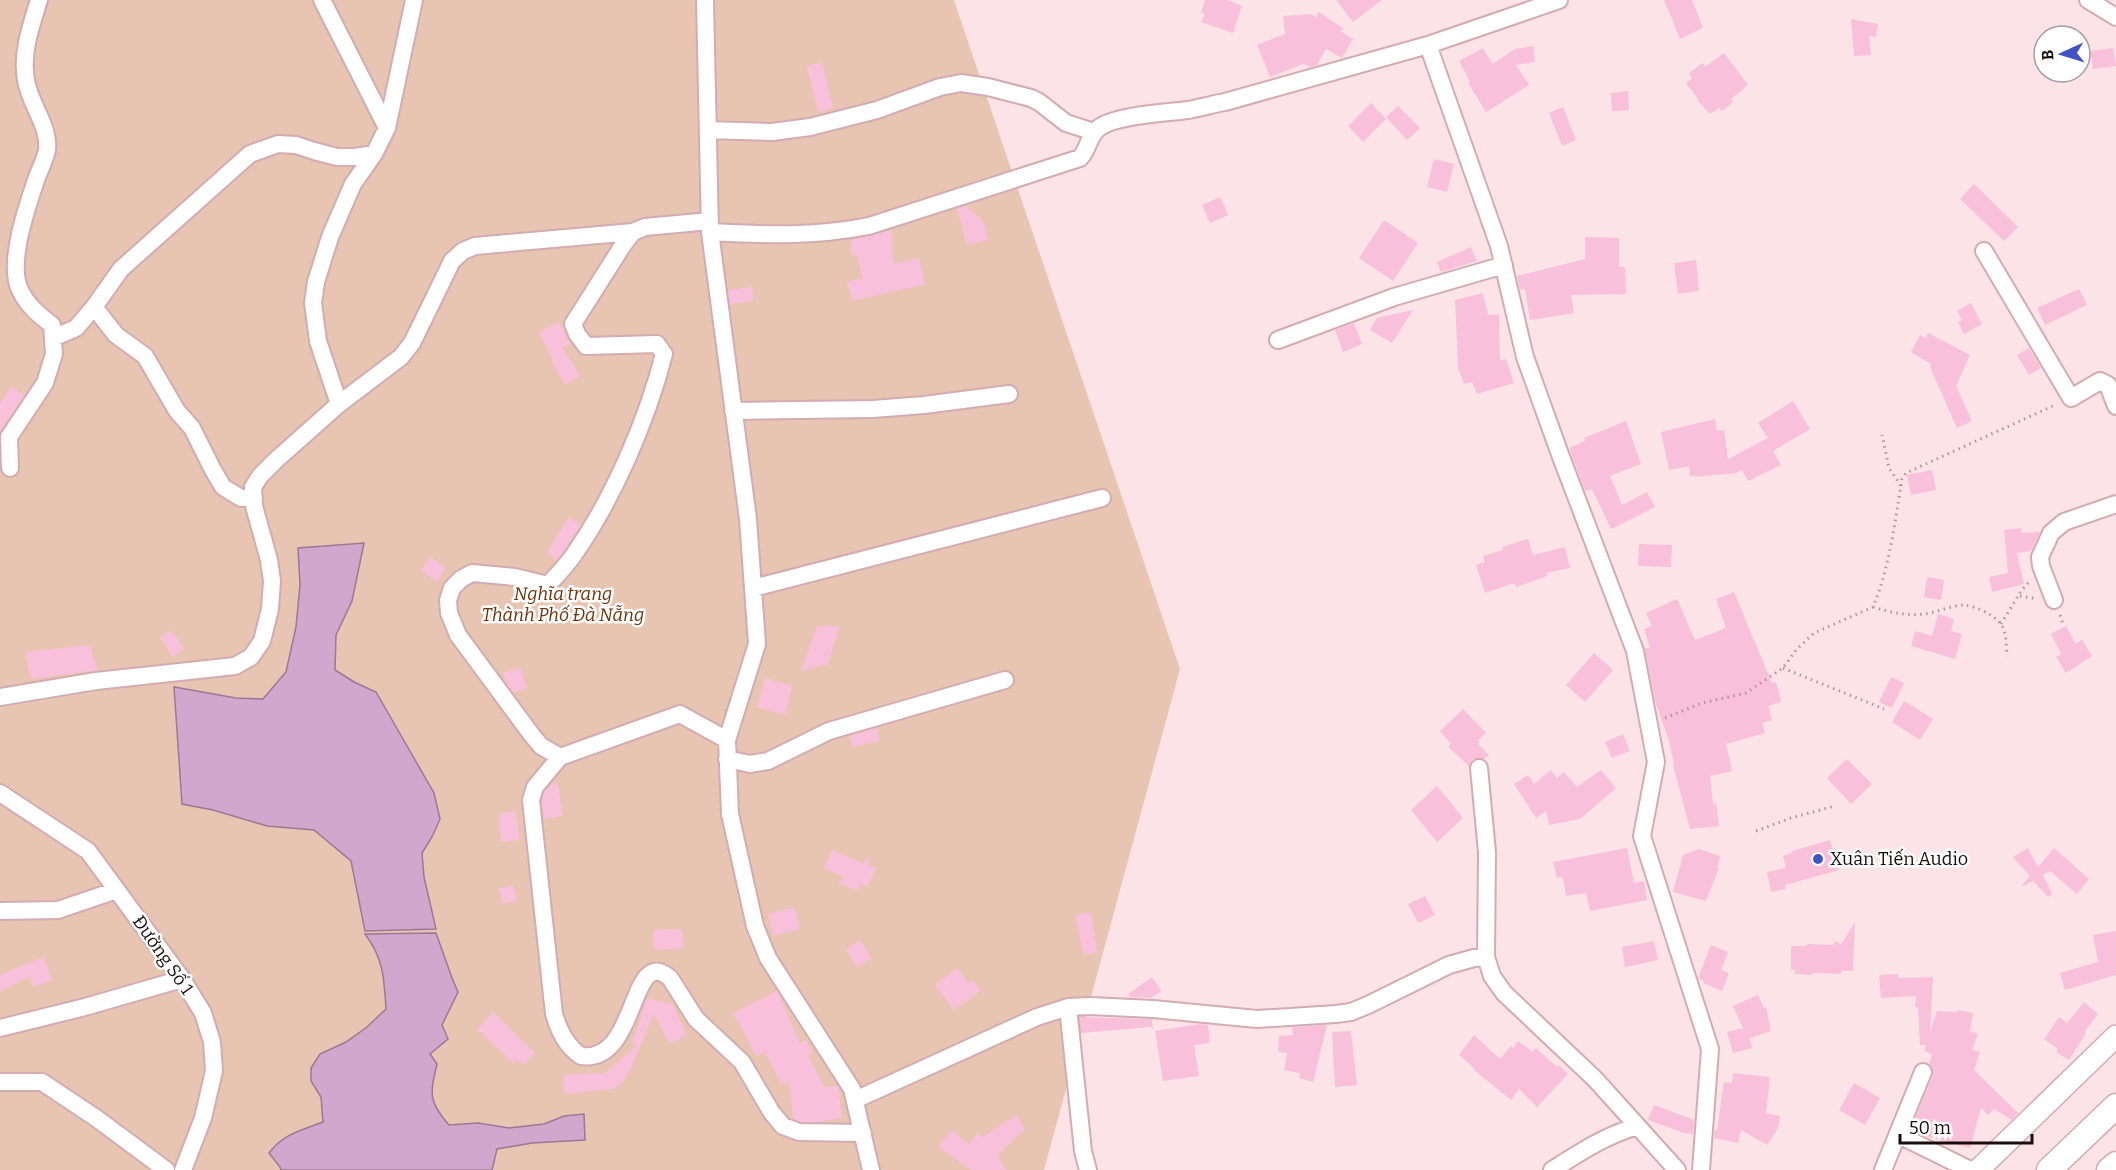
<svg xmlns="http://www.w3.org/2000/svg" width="2116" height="1170" viewBox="0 0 2116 1170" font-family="Bitter,serif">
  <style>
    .green { fill: #e8c4b2 }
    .water { fill: #d2a7ce; stroke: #9b7995; stroke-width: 1.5 }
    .building { fill: #f8c0da }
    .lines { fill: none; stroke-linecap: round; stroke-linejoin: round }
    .minor-casing { stroke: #d2acb1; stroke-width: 20 }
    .major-casing { stroke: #d2acb1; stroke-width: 24 }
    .highway-casing { stroke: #d2acb1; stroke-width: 27 }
    .path { stroke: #ac979b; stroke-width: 3; stroke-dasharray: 1.5 4.5; stroke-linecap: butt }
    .minor { stroke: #fff; stroke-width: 16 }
    .major { stroke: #fff; stroke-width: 21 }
    .highway { stroke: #fff; stroke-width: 24 }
    .poi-dot { fill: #3f53c7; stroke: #fff; stroke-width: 2 }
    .labels { text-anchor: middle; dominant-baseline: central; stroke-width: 5; stroke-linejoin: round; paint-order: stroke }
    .park-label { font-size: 18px; font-style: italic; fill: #703008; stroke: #fff }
    .poi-label { font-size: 18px; fill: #1a0d0f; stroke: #fff; text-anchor: start }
    .street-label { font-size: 18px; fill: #1a0d0f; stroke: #fff }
  </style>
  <rect width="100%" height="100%" fill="#fce3e7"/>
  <path class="green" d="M0,0H954L1180,669L1044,1170H0Z"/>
  <path class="water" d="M364,543L352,601L336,635L335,670L354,682L376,692L434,793L440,819L432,837L422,853L424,877L436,929L365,931L351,861L314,830L267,826L213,810L182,804L174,687L236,698L263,699L286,672L296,627L300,585L298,548Z
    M436,933L452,978L458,992L442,1025L448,1039L430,1054L437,1064C430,1094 428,1101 449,1125L478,1123L509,1128L544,1124L564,1116L584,1114L585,1140L532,1143L497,1149L492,1170H281L280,1167L269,1153C283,1134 302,1130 323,1122L321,1097L311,1081V1068L320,1054L346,1042L367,1027L386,1009C384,979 384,959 365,934Z"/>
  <path class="building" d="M1205,0H1228L1242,6L1233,33L1201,22L1205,14L1201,13Z
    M1336,0H1382L1353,22Z
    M1664,0H1692L1703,28L1680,39Z
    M1319,12L1344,29L1340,31L1353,39L1342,58L1326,49L1317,65L1310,67L1303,64L1270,77L1257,45L1285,34L1283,16L1311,14L1316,17Z
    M1851,19L1878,24L1876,37L1869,36L1871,55L1854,56Z
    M1533,46L1535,62L1516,65L1529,85L1486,112L1468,83L1470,82L1459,61L1483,48L1492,64L1515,49Z
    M2113,48L2116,66L2093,69L2090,51Z
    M1724,53L1748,85L1731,99L1733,102L1722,111L1719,108L1710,114L1697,100L1698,99L1686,83L1692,78L1689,73L1703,63L1705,67Z
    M822,62L833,108L818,112L807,66Z
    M1628,91L1629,110L1612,111L1611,93Z
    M1371,103L1386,119L1363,142L1348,126Z
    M1398,106L1420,128L1407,140L1386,117Z
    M1563,107L1576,140L1562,146L1549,113Z
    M1434,159L1454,164L1447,192L1427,187Z
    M1974,184L2018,227L2004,241L1960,199Z
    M1220,197L1228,215L1210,223L1202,205Z
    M966,206L983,221L988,240L967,245L957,209Z
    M1384,220L1418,243L1393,281L1359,258Z
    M886,231H892L893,264L919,258L925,284L852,301L847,282L863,278L857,255H851V240Z
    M1585,237L1619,238V267H1625L1626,294L1571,295L1574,313L1530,320L1525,289L1520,290L1517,276L1585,259Z
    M1471,247L1477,261L1441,272L1437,262Z
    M1696,260L1699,291L1678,294L1674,263Z
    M752,287L753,301L730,304L728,290Z
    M2079,289L2087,305L2045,325L2037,308Z
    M1483,293L1488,315L1499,314L1500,360L1506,359L1514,383L1477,394L1472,382L1464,384L1458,368L1455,300Z
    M1971,303L1982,324L1964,334L1958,322L1962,320L1957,311Z
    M1413,310L1392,343L1370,330L1377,318Z
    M559,322L570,344L563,348L580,376L565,385L552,362L553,361L539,332Z
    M1354,323L1362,344L1343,352L1335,330Z
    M1928,333L1970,355L1956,386L1972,421L1957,428L1930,367L1931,364L1911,352L1920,335L1926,338Z
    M2029,348L2041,368L2029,375L2017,355Z
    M11,386L24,395L0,431V403Z
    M1793,401L1810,429L1773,451L1781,465L1748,481L1742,470L1736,473L1694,477L1696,475L1690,476L1689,466L1669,470L1661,432L1715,419L1717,431L1724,430L1728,459L1768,438L1758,423Z
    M1626,421L1641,464L1610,476L1622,505L1647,492L1655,507L1611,529L1592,489L1585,491L1569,448L1585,441L1584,438Z
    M1932,470L1936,490L1911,495L1907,475Z
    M569,517L581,525L557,560L546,553Z
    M2021,528L2022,533L2040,532L2031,551L2017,553L2024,584L1992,592L1989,577L2008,573L2004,530Z
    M1528,539L1533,555L1565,547L1570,568L1546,573L1547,576L1516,587L1514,583L1485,593L1476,565L1485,562L1483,556L1503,550L1502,547Z
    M1639,544L1672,545L1671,567L1638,566Z
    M431,557L446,568L437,582L421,570Z
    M1927,577L1944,580L1941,600L1924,597Z
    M1734,592L1772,683L1776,682L1781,702L1768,706L1772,720L1762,723L1765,733L1726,744L1732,771L1710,776L1713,804L1716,803L1719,826L1690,829L1673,765L1674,764L1669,741L1655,701L1645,649L1650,647L1644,629L1652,626L1646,613L1677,599L1695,640L1726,628L1716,599Z
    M1938,614L1954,619L1951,631L1962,634L1955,659L1911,646L1915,631L1932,636Z
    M817,626H840L828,664L801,671Z
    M2066,626L2075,644L2082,640L2092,656L2066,673L2056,657L2061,654L2051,634Z
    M171,630L184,649L173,657L160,638Z
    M89,645L98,670L31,679L25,652Z
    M1594,653L1613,670L1585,702L1566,685Z
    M520,667L527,688L513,693L506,683L503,673Z
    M1891,677L1904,683L1892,708L1879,702Z
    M765,678L792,686L785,715L757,707Z
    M1904,701L1933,719L1920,740L1892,722Z
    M1463,709L1486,733L1478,740L1480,742L1478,744L1489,755L1484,759H1473L1469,766L1448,747L1451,744L1440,731Z
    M877,728L880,741L852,747L850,736Z
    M1623,734L1630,751L1612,758L1605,742Z
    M1847,759L1872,784L1851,804L1827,778Z
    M1551,770L1557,778L1564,772L1577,787L1601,770L1616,788L1580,819L1549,825L1546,811L1536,818L1514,784L1528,775L1534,784Z
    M552,784H558L563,816L544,819L542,801L544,792Z
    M1437,786L1463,818L1437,842L1411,810Z
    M516,811L519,840L501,842L499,813Z
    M1830,840L1839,870L1785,885L1786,889L1771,892L1767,872L1786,868L1783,856L1792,853V851Z
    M1627,848L1634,883L1644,881L1647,900L1590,911L1586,893L1566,896L1563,877L1557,878L1553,862Z
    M2028,848L2038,867L2054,848L2089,879L2077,894L2050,871L2043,875L2052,894L2048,897L2033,881L2023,886L2022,885L2030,876L2013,857Z
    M1699,849L1720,856L1717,867L1719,868L1706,901L1673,892L1683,855Z
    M832,850L863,863L871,856L868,865L876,868L868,887L860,884L857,890L838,883L845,877L824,869Z
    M514,886L517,901L502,904L499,888Z
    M1425,896L1435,915L1418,923L1408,904Z
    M794,907L800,929L773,936L768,914Z
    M1091,912L1097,953L1083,955L1075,915Z
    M1855,922L1853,971H1841V974L1813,973L1812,975L1795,974V970H1791V946H1807V944L1833,945L1835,941L1841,944Z
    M682,929L683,948L654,950L653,930Z
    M2116,931V975L2065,990L2060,973L2098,962L2093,935Z
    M861,940L871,959L856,967L846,949Z
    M1654,941L1658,960L1625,967L1622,947Z
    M1711,945L1728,952L1721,970L1729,973L1722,991L1703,983L1704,981L1698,978Z
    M44,957L52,980L33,987L29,977L0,991V975Z
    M957,968L968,983L973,980L981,991L953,1010L935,985Z
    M1898,974V978L1933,977L1930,1032L1937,1011L1957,1012V1010L1973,1013L1970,1031L1978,1034L1972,1050L1980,1052L1974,1070L2018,1113L2012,1120L1994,1109L1988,1115L1981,1108L1970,1148L1925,1136L1927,1126L1915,1119L1933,1075V1070L1929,1064L1932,1054L1924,1051L1926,1045H1920L1918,1007H1915L1916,996L1881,998L1879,975Z
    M1152,977L1161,991L1151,998L1130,997L1128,994Z
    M777,991L800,1043L806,1040L812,1053L808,1055L824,1087L838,1086L842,1118L815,1122H801L793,1119L789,1082L781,1085L765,1052L756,1056L743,1031H742L733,1013Z
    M1758,995L1764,1008L1766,1007L1771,1031L1750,1038L1752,1048L1733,1053L1727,1032L1743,1028L1733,1006Z
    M647,998L673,1005L687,1035L669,1044L654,1014L630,1070L622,1083L613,1089L564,1094L563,1075L605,1073L637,1045L632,1044Z
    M2084,1002L2098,1014L2084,1032L2086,1033L2069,1060L2056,1052L2058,1049L2044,1039L2059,1017L2067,1023Z
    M493,1012L535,1053L523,1065L517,1059L513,1063L477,1029Z
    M1080,1017L1152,1019L1153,1030L1151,1027L1081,1033Z
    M1200,1024L1208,1025L1210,1043L1194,1045L1199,1076L1163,1081L1155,1031Z
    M1327,1025L1313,1082L1299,1078L1300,1073L1284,1070L1287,1053L1278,1052L1279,1036L1293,1035L1292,1027Z
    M1351,1031L1357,1085L1335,1087L1332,1032Z
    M1474,1035L1500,1059L1511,1046L1513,1048L1518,1041L1533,1052L1536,1048L1557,1067L1559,1065L1568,1074L1537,1107L1519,1089L1511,1100L1474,1070L1475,1069L1459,1055Z
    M1733,1073L1770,1077L1766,1113L1780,1116L1778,1128L1767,1145L1741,1130L1738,1143L1714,1138L1715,1129L1717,1130L1724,1082L1732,1083Z
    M1854,1083L1880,1098L1865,1125L1839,1110Z
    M1654,1105L1694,1120L1693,1134L1684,1133L1648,1120Z
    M1016,1115L1025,1129L997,1155L1006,1170H971L938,1147L952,1130L969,1144L977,1133L982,1137Z"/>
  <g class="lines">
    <defs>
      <path id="minor" d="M322,0L387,128
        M705,0L710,232L748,519L757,644L727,740L730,814L755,926L768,958L852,1089L871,1170
        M2088,0L2116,17
        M1428,45L1499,246L1525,357L1561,457L1635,651L1656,762L1642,836L1710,1049L1701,1170
        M708,130L772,132L810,127L877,110L940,87L961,83L988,87L1031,98L1039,102L1066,123L1094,132
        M633,232L623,245L573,324L577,334L586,346L657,344L664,354C647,420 614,497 575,553C568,564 557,575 548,585L515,577L472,573L461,579L452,588L448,600L449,613L458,635L531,734L541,746L560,757L680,714L727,740
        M710,232C767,235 812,237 869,226L1080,158C1089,149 1088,135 1100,127C1119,115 1164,113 1188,110C1200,108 1213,104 1225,102L1428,45L1559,0
        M1984,251L2071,398L2100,381L2108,385L2116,406
        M94,307L116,335L145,356L177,411L192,428L213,470L223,487L241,498L254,497
        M53,338L76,328L94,307L121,269L250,154L278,144L296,145L314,151L337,157H355L374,154
        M1278,340L1394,297L1504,265
        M339,404L318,341L313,303L316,282L330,237L353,184L374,154L387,128L414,0
        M733,411L873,409L924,405L1009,394
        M10,468L9,437L45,383L54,354L52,325C39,315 28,306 21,292C6,266 27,207 36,180C39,171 45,160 47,150C50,126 29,103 26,80C21,53 31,26 39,0
        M753,588L1102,498
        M2054,600L2041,566L2040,557L2051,533L2064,522L2116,504
        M0,697L96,681L235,666L251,657L262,641L270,609L272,581L269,560L254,506L253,487L260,476L276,460L339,404L401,357L412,343L452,261L463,251L475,246L633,232L645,227L710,221
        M560,757L535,787L531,800L554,1014C559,1031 566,1046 581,1056C639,1064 629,943 670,978L696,1019L742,1062L772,1113L783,1126L799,1132L863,1133
        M727,759L750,764L768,761L829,731L1005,680
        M1479,768L1487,852L1486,957L1492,976L1504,993L1595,1079L1677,1170
        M0,793L88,851L182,979L203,1013L212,1042L214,1071L203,1118L183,1170
        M0,911L58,910L117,890
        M1068,1007L1083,1151L1088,1170
        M0,1028L85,1007L182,979
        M0,1082H42L96,1118L166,1170
        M855,1100L1037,1017L1068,1007L1090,1006L1153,1009L1257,1019L1336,1014L1351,1012L1368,1005L1449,965L1474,958L1486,957
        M1899,1135L1970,1170
        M1552,1170C1582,1151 1603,1137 1637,1126
        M1883,1170L1923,1072"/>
      <path id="major" d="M1978,1170L2116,1036"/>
      <path id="highway" d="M2049,1170L2116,1106
        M2109,1170L2116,1164"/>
    </defs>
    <use href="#minor" class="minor-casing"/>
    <use href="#major" class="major-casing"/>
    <use href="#highway" class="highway-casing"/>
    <path class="path" d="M1901,486L1902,479L1906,473L2055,405
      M2020,596L2037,599
      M1873,607C1890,612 1905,616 1923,614C1937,613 1951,605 1964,605C1976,606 1994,615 2001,624C2007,632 2006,647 2007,656
      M2060,615L2063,624
      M2001,624L2021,591L2029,582
      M1783,668L1884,709
      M1665,718L1702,703L1746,693L1783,668L1796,650L1814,633L1873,607C1889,569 1894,527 1901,486L1889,468L1882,435
      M1756,831L1791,818L1835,806"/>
    <use href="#minor" class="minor"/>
    <use href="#major" class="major"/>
    <use href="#highway" class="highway"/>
  </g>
  <circle class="poi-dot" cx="1818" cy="859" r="6"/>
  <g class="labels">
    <g class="park-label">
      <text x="563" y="594">Nghĩa trang<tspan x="563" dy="21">Thành Phố Đà Nẵng</tspan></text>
    </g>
    <g class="poi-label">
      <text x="1830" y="859">Xuân Tiến Audio</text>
    </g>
    <g class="street-label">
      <text transform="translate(163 955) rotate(55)">Đường Số 1</text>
    </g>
  </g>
  <g transform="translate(2062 54) rotate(266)"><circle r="28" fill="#ffffff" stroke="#a39e9f" stroke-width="1.5"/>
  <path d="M0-4.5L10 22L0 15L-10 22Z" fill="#3f53c7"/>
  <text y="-9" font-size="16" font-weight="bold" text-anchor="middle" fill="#1a0d0f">B</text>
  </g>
  <path d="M1900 1134v9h132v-9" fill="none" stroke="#1a0d0f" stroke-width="3"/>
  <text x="1909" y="1134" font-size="18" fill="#1a0d0f" stroke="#ffffff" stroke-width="4.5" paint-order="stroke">50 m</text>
</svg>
